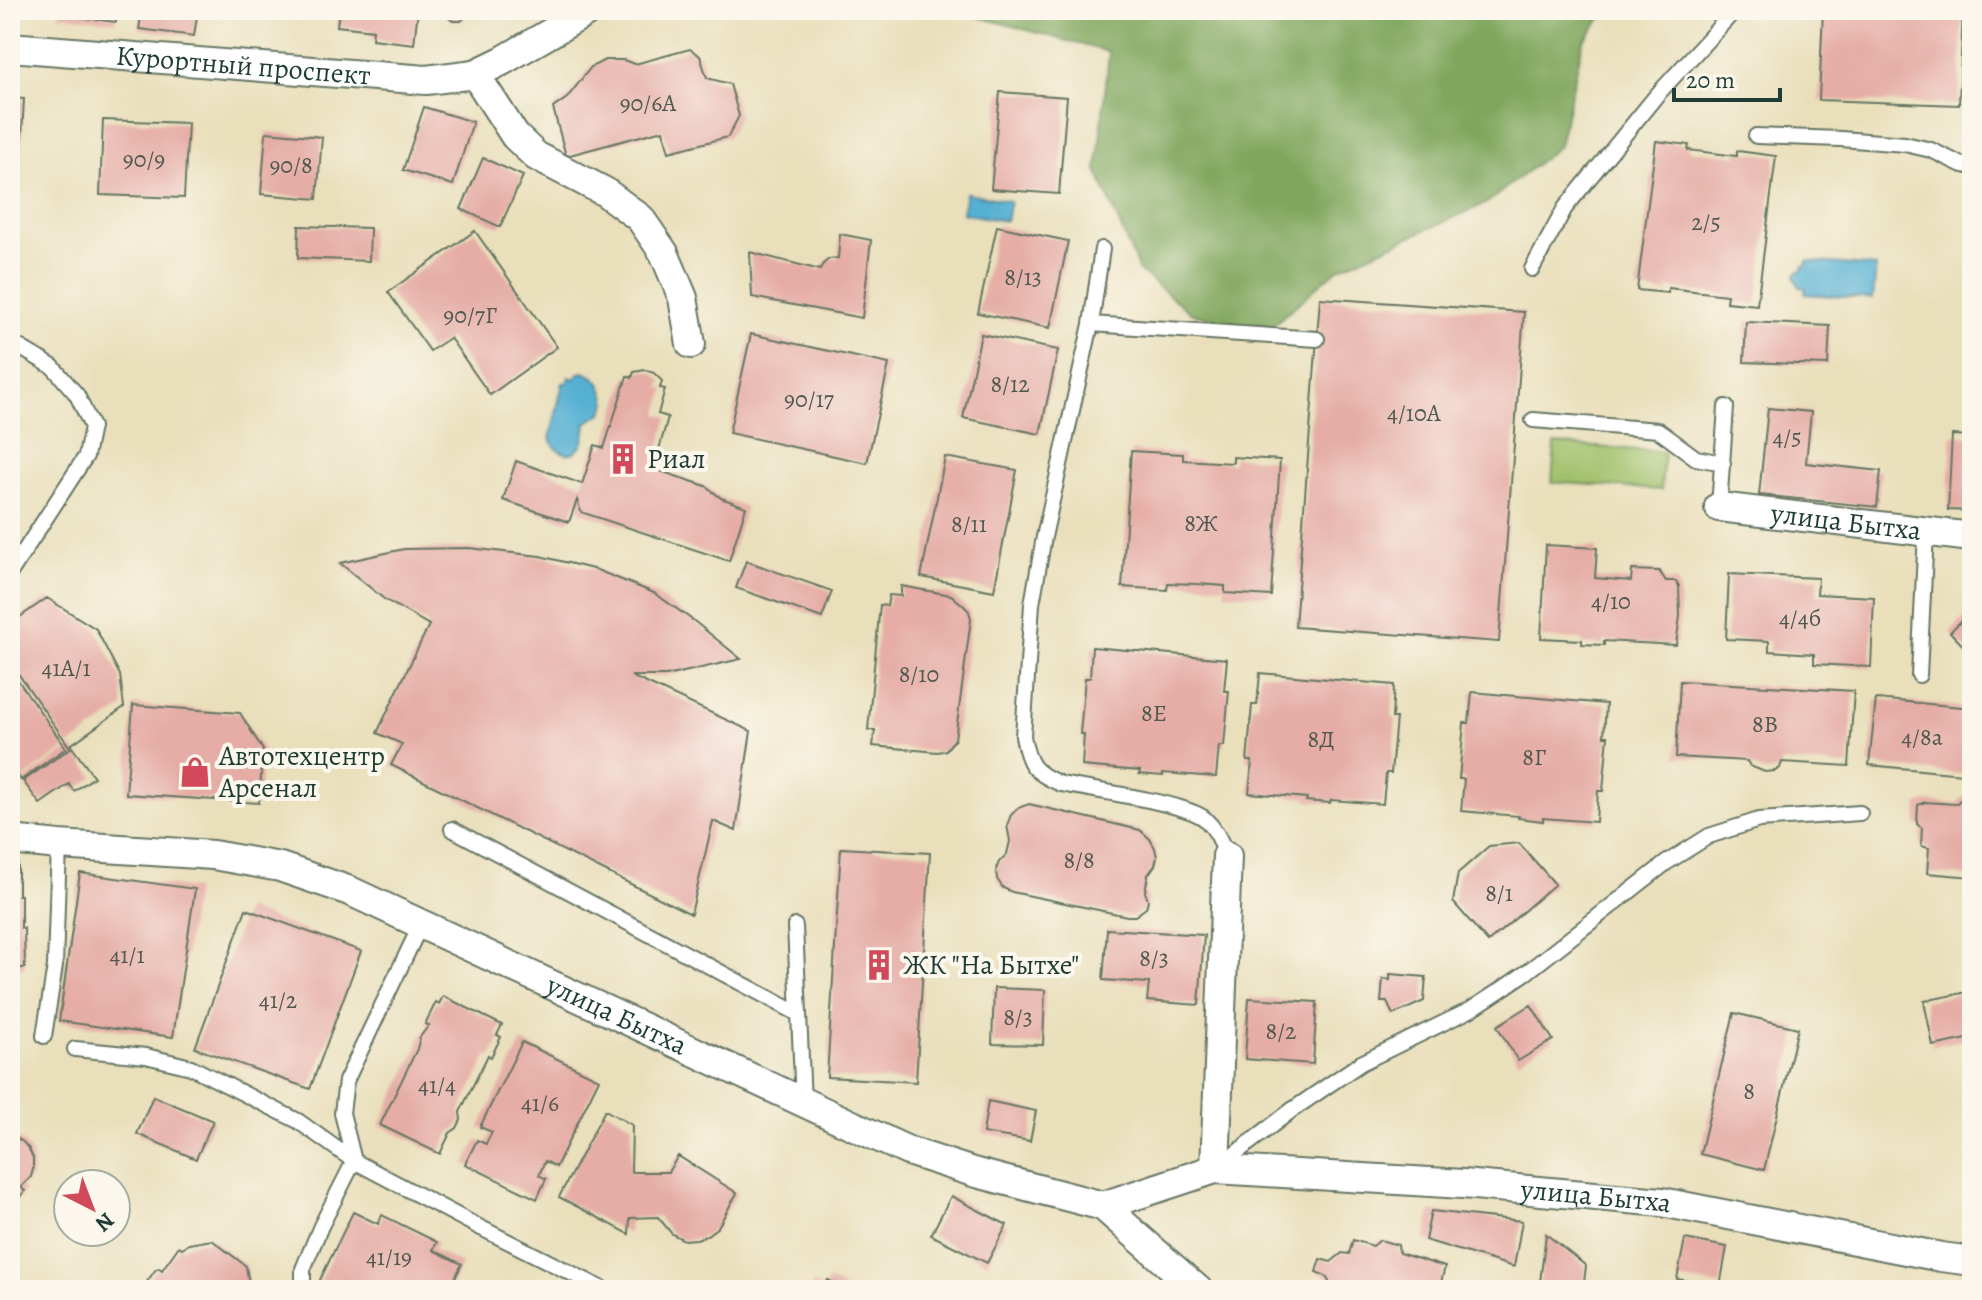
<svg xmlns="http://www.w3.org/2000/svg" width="1982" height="1300" viewBox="0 0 1982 1300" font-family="Alegreya,serif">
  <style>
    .green { fill: #9ebf68; stroke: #5e7e4e; stroke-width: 2 }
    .forest { fill: #7ea65c; stroke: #4e7248; stroke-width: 2 }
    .water { fill: #55b0d3; stroke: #3a7684; stroke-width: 2 }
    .building { fill: #e5ada6 }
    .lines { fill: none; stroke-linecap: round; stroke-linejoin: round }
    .lane-casing { stroke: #667663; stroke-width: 18 }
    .street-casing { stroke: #667663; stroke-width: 32 }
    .lane { stroke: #fff; stroke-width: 14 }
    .street { stroke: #fff; stroke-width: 28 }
    .labels { text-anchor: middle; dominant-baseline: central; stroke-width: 8; stroke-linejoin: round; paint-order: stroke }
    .number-label { font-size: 24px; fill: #505950 }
    .street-label { font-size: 28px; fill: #1f3d34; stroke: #fbf7ec }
    .poi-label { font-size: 28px; fill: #1f3d34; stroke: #fbf7ec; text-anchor: start }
  </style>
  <rect width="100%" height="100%" fill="#fbf7ec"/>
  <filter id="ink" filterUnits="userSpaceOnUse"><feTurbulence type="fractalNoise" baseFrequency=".0125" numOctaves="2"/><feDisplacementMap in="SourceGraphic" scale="16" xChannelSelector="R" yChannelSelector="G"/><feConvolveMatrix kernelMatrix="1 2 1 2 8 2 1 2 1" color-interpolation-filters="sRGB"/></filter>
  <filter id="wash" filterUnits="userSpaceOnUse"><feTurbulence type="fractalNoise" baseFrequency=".006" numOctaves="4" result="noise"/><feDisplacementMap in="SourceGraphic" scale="32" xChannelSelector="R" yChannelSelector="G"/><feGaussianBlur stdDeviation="1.8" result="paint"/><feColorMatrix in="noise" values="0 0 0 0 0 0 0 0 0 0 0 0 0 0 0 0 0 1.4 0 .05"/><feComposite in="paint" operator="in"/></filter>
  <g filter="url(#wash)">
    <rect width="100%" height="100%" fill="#e9dfbb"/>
    <path class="green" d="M1555,444L1664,452L1661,490L1552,482Z"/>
    <path class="forest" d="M962,10H1608L1583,42L1559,146L1487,203L1339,268L1265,332L1191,313L1139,271L1097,170L1109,52L963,13Z"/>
    <path class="water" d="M966,193L1010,201L1006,221L962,213Z
      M1807,261L1876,267L1873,299L1805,294L1806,288L1800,287L1795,278L1796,273L1802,270L1803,266H1806Z
      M583,372C600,377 603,387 607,403L602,413L586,423C585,429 585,439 582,444C573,461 555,452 550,439L563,383H567L569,377L575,379L578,374Z"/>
    <g id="blocks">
      <path class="building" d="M60,10H117L116,22L59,15Z
        M142,10H198L194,36L139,29Z
        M339,10H418L414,44L372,39L373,30L337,26Z
        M440,10H473L461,21H453L446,16Z
        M1823,10H1963L1959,105L1819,100Z
        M690,49L700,56L707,78L730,84L739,116L728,137L669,152L663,130L566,156L553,108L567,98L591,67L605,60H623L635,64Z
        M1000,92L1067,97L1059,194L991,189Z
        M10,98L24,99L20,171H10Z
        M424,107L473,122L453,185L403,170Z
        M103,120L188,123L184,198L100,195Z
        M266,132L322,137L317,199L261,194Z
        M1656,141L1689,145L1688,150L1737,156V151L1776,156L1757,305L1726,302L1727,295L1668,288V293L1637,290Z
        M483,158L523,176L500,227L461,209Z
        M299,226L370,228L369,261L298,258Z
        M997,226L1068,241L1050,328L978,313Z
        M475,231L557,347L490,395L450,338L430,351L388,292Z
        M840,234L871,240L862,318L752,297L750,252L820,270L823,264L829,259L838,258Z
        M1320,298L1524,312L1499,642L1295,627Z
        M1746,322L1830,326L1828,365L1744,362Z
        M751,334L889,364L867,463L729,433Z
        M981,334L1058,350L1040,434L963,418Z
        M645,370L654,373L662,381L660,388L665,389L658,414L668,417L653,471L657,470L706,486L721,498L746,507L729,561L581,512L577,500L569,522L503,500L516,461L582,484L595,445L604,448L627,376L632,378L634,372Z
        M1768,408L1811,412L1806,463L1881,471L1877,507L1759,495Z
        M1952,435L1972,436V511L1948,510Z
        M1131,451L1183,454V460L1233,463V457L1280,460L1271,596L1225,593V586L1197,584L1168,583L1167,590L1122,587Z
        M945,457L1017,470L994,591L921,577Z
        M1546,545L1597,548L1595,578L1631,581L1632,570L1659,571L1666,581H1676L1679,586L1680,616L1676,645L1604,641V645L1582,644V640L1541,638Z
        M469,548L540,556L597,570L654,593L694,621L741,659L666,676H631L751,731L736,831L713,821L691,914L391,765L402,744L377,733L429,625L384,599L340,563L404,549Z
        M746,561L832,591L822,618L736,588Z
        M1729,574L1818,578L1817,594L1874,597L1871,667L1814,664V654L1769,651V641L1726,639Z
        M901,586L951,595L963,605L969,611L971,619L955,739L946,750L938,752L873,746L875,730H868L880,605L887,606L889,595L901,596Z
        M47,598L96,629L120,675L124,707L69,746L10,662V624Z
        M1972,599V655L1950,632L1967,615L1968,604Z
        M1092,647L1227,659L1224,691H1229L1224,746H1219L1216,777L1163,773V776L1139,774L1140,771L1082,766L1084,734H1080L1085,678H1090Z
        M10,669L66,748L21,780L10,765Z
        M1260,673L1394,685L1392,718H1396L1391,773H1386L1383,804L1331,800L1330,803L1306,801L1307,798L1249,793L1252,761H1247L1252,705H1257Z
        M1680,681L1854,691L1849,766L1782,762L1780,768L1775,771L1765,772L1750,766L1747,761L1676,757Z
        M1472,692L1606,704L1604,736H1608L1603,791H1598L1596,822L1543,818V821L1518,818L1519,816L1461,811L1464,779H1459L1464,723H1469Z
        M1876,699L1972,708V775L1869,765Z
        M133,705L240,713L263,750L259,803L126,794Z
        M72,747L94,777L74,791L69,784L40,804L23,781Z
        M1964,796L1972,797V877L1927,873L1929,848L1921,846L1922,828L1917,824L1918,805L1925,802L1956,804Z
        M1029,804L1140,830L1150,839L1155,848L1157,857L1155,865L1148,875L1145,892L1148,900L1146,908L1135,916H1127L1012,892L1003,888L997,879L996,870L999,862L1007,854L1010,841L1007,825L1011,815L1018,808Z
        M1519,843L1555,884L1488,942L1453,902L1458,873L1489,846Z
        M841,848L930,853L916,1082L827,1077Z
        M10,857H18V895H21V928H24L25,968H10Z
        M80,873L195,889L173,1037L59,1021Z
        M246,909L361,951L310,1089L195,1048Z
        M1107,929L1204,935L1199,1005L1147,1001L1149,983L1103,980Z
        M1390,974L1426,977L1424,1001L1393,1015L1387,1002H1381L1383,979L1390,980Z
        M994,988L1045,990L1043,1045L992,1044Z
        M1972,991V1038L1933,1046L1924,1001Z
        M443,996L502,1025L497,1035L501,1037L491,1057L488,1055L460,1112L461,1120L457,1128L450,1133L440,1154L380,1125L417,1049L420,1037L429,1025L425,1024L436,1002L439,1004Z
        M1249,998L1317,1002L1313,1064L1245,1059Z
        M1531,1005L1553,1040L1518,1061L1497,1026Z
        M1734,1013L1798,1028L1764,1170L1700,1154Z
        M522,1042L599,1079L556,1167L545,1161L539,1175L546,1179L537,1199L465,1164L477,1140L486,1144L492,1132L480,1127Z
        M153,1096L213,1121L196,1159L137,1134Z
        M988,1101L1036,1111L1030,1141L983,1133Z
        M605,1110L632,1125L631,1172H668L678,1156L737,1193L718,1227L707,1235L697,1239L684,1240L672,1234L658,1217L630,1218L629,1234L559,1197Z
        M10,1134L23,1142L29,1149L33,1158V1169L31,1177L21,1187L25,1191L10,1209Z
        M951,1196L1007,1225L987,1263L931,1235Z
        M1431,1211L1522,1221L1514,1267L1425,1240Z
        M353,1212L378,1224L382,1215L437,1242L433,1250L462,1264L449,1290H331L318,1284Z
        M1546,1234L1586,1266L1583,1290H1539Z
        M1685,1239L1727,1247L1720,1286L1677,1279Z
        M212,1240L246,1266L250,1290H141L156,1269L159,1268L162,1270L179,1246L182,1248L189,1244Z
        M1353,1240L1373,1246L1380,1240L1398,1245L1399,1253L1445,1267L1439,1290H1340L1332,1288L1326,1276L1316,1272L1320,1259L1331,1262L1342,1253L1349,1254Z
        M828,1280L847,1290H810L813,1284L824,1289Z"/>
    </g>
  </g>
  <g filter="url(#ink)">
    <use href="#blocks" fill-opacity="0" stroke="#667663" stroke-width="2"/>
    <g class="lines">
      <defs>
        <path id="lane" d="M1756,136L1841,139L1905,144L1931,150L1960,164L1972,167
          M1102,249L1091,324L1044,537L1032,604L1023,736C1028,765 1034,773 1061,784C1090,790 1187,803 1205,819C1217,830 1221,842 1227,856
          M1532,269L1565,208L1656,96L1735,10
          M1091,324L1317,339
          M10,347L21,348L53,367L77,395L92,427L86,456L10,573
          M1533,420L1658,430L1696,458L1723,463
          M1719,507L1726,407
          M1919,675L1926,532
          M452,829L799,1014
          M795,926L803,1102
          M44,1036L55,966L59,845
          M75,1049L146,1056L191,1067L298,1121L354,1161L477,1226L605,1290
          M1218,1167L1292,1110L1361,1063L1470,1010L1499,991L1527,972L1666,863L1709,836L1759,820L1860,813
          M303,1290V1269L321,1226L354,1161L342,1113L346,1081L421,924"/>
        <g id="street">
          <path id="s1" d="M10,47L426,80L475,74L502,61L590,10"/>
          <path d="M475,74L515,136L536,156L605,192L640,218L664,253L683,298L691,344"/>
          <path id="s2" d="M1719,507L1972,537"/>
          <path id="s3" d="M10,840L59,845L213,855L280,867L350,891L908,1151L973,1172L1103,1206L1215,1169L1463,1184L1662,1202L1941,1257L1972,1261"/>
          <path d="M1215,1169L1227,856"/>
          <path d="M1103,1206L1198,1290"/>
        </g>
      </defs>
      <use href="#lane" class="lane-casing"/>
      <use href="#street" class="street-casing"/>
      <use href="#lane" class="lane"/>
      <use href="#street" class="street"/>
    </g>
  </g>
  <defs>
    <symbol id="building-bare" viewBox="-9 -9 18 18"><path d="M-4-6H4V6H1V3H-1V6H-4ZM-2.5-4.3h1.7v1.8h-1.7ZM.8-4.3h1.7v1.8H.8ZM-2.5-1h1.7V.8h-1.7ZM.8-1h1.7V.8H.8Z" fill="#d1495b" stroke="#fbf7ec" stroke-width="2.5" paint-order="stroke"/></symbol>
    <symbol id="shop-bare" viewBox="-9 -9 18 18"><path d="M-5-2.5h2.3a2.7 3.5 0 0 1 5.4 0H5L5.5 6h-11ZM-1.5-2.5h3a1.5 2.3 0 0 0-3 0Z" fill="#d1495b" stroke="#fbf7ec" stroke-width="2.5" paint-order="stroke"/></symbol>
  </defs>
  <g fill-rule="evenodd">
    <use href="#building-bare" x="601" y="437" width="44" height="44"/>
    <use href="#shop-bare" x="173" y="750" width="44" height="44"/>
    <use href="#building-bare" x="857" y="943" width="44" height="44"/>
  </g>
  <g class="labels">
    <g class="number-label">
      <text x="648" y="103">90/6А</text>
      <text x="144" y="159">90/9</text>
      <text x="291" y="165">90/8</text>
      <text x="1706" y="222">2/5</text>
      <text x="1023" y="277">8/13</text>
      <text x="470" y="315">90/7Г</text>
      <text x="1010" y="384">8/12</text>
      <text x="809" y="399">90/17</text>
      <text x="1414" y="413">4/10А</text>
      <text x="1787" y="437">4/5</text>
      <text x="1201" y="523">8Ж</text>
      <text x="969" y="524">8/11</text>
      <text x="1611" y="601">4/10</text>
      <text x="1800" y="618">4/4б</text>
      <text x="66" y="668">41А/1</text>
      <text x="919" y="674">8/10</text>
      <text x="1154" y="713">8Е</text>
      <text x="1765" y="724">8В</text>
      <text x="1922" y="737">4/8а</text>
      <text x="1321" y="739">8Д</text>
      <text x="1534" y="757">8Г</text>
      <text x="1079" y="860">8/8</text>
      <text x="1499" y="893">8/1</text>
      <text x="127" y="955">41/1</text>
      <text x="1154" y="958">8/3</text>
      <text x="278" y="1000">41/2</text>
      <text x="1018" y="1017">8/3</text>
      <text x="1281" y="1031">8/2</text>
      <text x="437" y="1085">41/4</text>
      <text x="1749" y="1091">8</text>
      <text x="540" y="1103">41/6</text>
      <text x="389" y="1257">41/19</text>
    </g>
    <g class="street-label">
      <text stroke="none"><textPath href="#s1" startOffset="234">Курортный проспект</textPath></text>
      <text stroke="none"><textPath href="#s2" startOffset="128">улица Бытха</textPath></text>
      <text stroke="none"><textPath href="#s3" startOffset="640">улица Бытха</textPath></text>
      <text stroke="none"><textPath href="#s3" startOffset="1664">улица Бытха</textPath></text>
    </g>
    <g class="poi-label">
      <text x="647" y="459">Риал</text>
      <text x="219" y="756">Автотехцентр<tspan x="219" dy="32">Арсенал</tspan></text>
      <text x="903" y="965">ЖК "На Бытхе"</text>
    </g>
  </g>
  <rect width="1982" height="1300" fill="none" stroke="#fbf7ec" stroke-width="40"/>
  <g transform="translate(92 1208) rotate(138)"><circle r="38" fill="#fbf7ec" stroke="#a3ada2" stroke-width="2"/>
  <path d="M0-6L14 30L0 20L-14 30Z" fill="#d1495b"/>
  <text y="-12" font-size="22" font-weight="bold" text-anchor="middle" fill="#1f3d34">N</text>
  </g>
  <path d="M1674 88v12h106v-12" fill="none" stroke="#1f3d34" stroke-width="4"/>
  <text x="1686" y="88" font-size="24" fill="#1f3d34" stroke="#fbf7ec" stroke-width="6" paint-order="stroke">20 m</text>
</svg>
